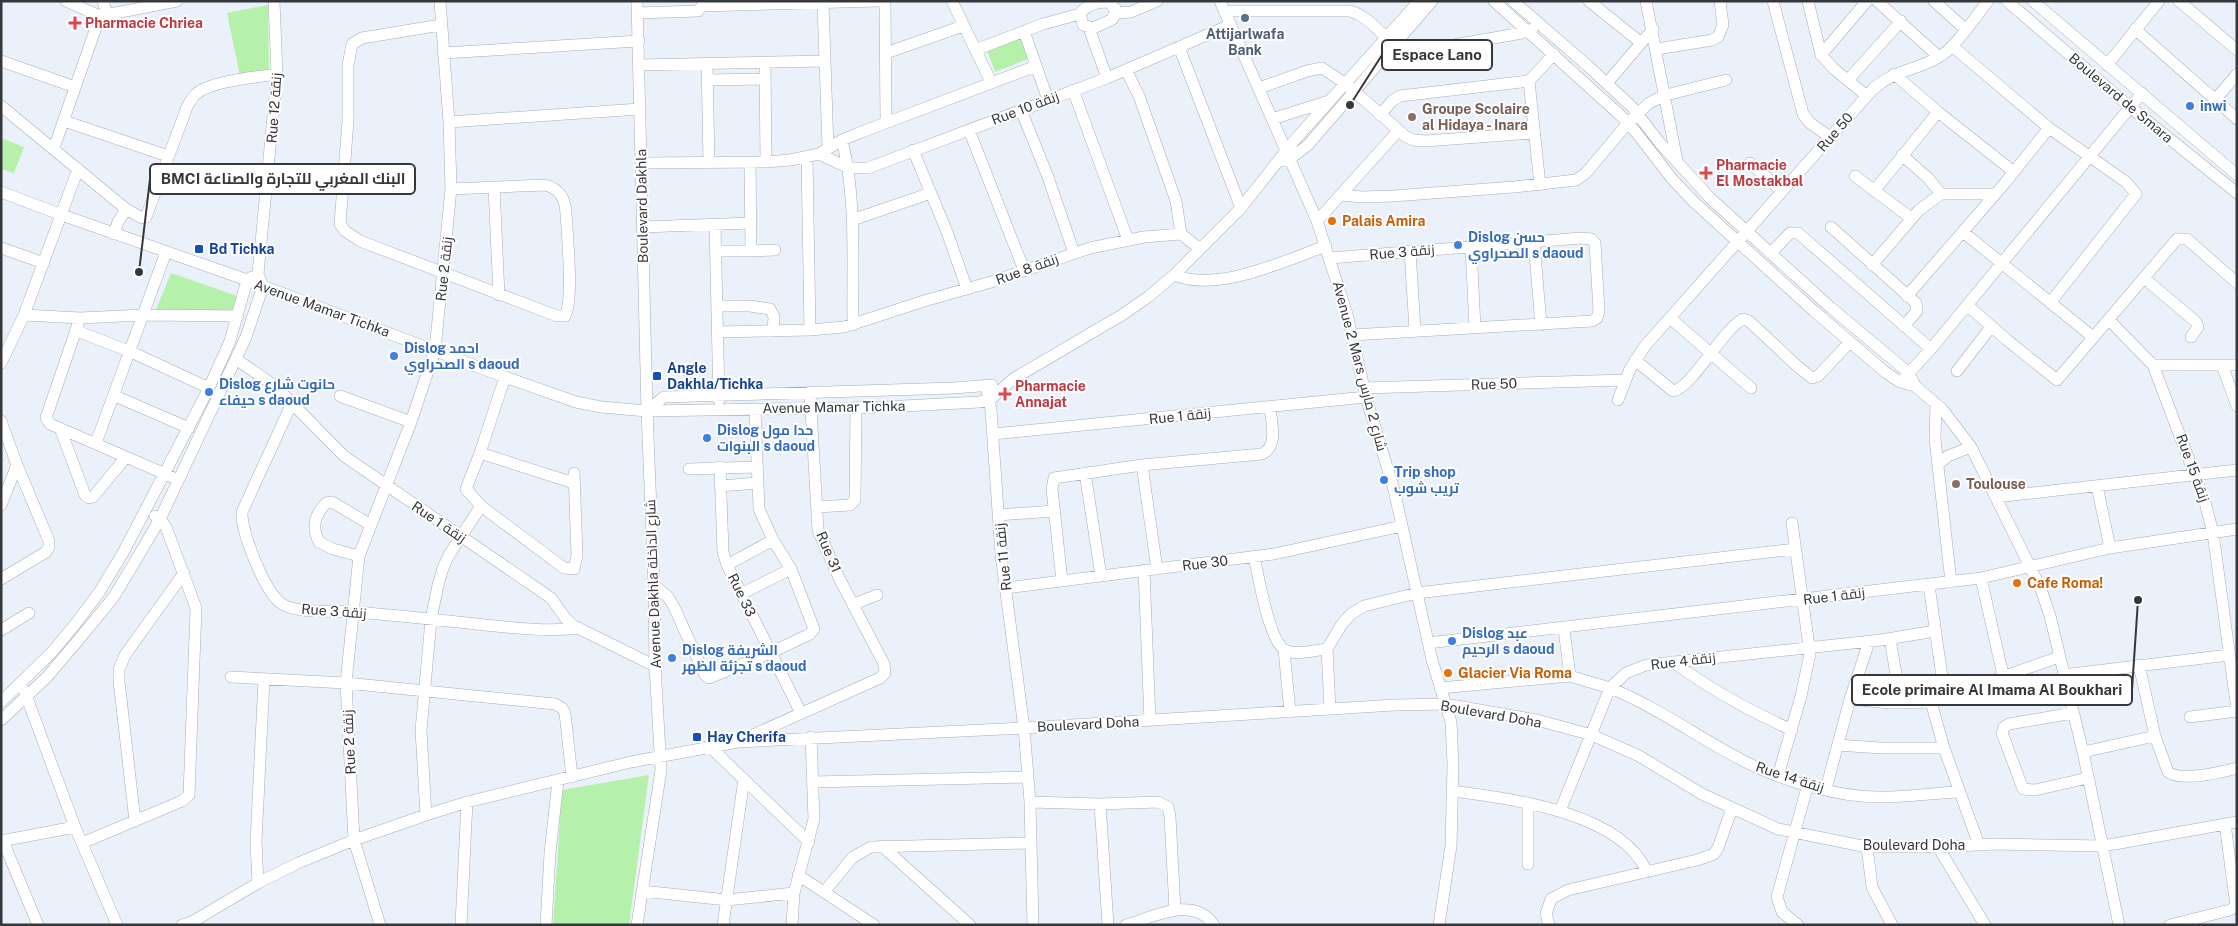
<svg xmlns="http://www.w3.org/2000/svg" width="2238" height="926" viewBox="0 0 2238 926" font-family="'Public Sans',Cairo,sans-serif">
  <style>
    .green { fill: #b6f1ab }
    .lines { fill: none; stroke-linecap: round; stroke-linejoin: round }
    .minor-casing { stroke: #a7adb5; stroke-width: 12 }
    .minor { stroke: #fff; stroke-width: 11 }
    .service-dot { fill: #5c6f8a; stroke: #fefefe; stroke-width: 2 }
    .health-dot { fill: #e0444e; stroke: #fefefe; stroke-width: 2 }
    .shop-dot { fill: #3f7fe0; stroke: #fefefe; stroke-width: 2 }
    .education-dot { fill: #8d6e63; stroke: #fefefe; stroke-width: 2 }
    .food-dot { fill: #e8710a; stroke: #fefefe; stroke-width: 2 }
    .transit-dot { fill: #1a4fb4; stroke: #fefefe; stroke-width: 2 }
    .labels { text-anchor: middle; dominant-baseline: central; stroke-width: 4; stroke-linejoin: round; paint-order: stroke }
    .health-label { font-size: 14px; font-weight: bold; fill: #be3a42; stroke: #fefefe; text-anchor: start }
    .service-label { font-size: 14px; font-weight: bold; fill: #4e5e75; stroke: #fefefe }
    .street-label { font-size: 14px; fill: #35383b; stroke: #fefefe }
    .shop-label { font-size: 14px; font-weight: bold; fill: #366cbe; stroke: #fefefe; text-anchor: start }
    .education-label { font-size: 14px; font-weight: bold; fill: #785e54; stroke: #fefefe; text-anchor: start }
    .food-label { font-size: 14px; font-weight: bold; fill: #c56008; stroke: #fefefe; text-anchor: start }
    .transit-label { font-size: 14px; font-weight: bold; fill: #164399; stroke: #fefefe; text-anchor: start }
    .leader { fill: none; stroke: #35383b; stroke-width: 2 }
    .callout-dot { fill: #35383b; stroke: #fefefe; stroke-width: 2 }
    .callout { fill: #fefefe; stroke: #35383b; stroke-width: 2 }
    .callout-label { font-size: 15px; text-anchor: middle; font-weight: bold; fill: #35383b }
  </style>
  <rect width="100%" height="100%" fill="#ebf1fa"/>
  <path class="green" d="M268,5L269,71L240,76L227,13Z
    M1020,38L1028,59L995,72L987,50Z
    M1,138L24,147L14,173L1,169Z
    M171,273L240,297L236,311L155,312Z
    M649,775L629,925H553L562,790Z"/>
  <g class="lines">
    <defs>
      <path id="minor" d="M66,1L100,16L177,1
        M103,1L107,15
        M637,1L647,411L654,585L655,666L661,770L637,925
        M885,1L886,122
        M952,1L991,82
        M1220,1L1317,221L1347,314L1366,397L1394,490L1432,660L1451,722L1453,765L1451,846L1439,925
        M1494,1L1620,115L1635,131L1673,180L1694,202L1814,311L1885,372L1900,382L1915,386
        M1513,1L1588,66L1632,107L1659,142L1710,198L1830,307L1909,373L1915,386L1942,409L1971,447L2041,589L2050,616L2083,752L2119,925
        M1589,1L1640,42
        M1646,1L1677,161
        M1773,1L1803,114L1810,123L1830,137
        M1808,1L1821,55L1834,69L1867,96
        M1877,1L1939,57
        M1934,1L1965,29
        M2007,1L2130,107L2237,193
        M2033,1L2237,175
        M2179,1L2237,50
        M1108,2L1115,8L1113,19L1093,28L1083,25L1080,14C1086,5 1097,2 1108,2Z
        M823,3L828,148
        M1224,11H1350C1381,20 1385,54 1425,50L1522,33L1532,29
        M638,13L698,11L702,6L878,1
        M1116,13L1131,12L1157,1
        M441,25L362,38L352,44L348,65V121L340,224L345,231L360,241L557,316H565C574,300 567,234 566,213C565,198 560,189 545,185L451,189
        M1089,28L1107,78
        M2135,29L2237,119
        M1024,31L1048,100
        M1952,46L2049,128L2126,182L2136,194L2050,303
        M1179,47L1241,208
        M1657,49L1712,40L1718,37L1723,25L1720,1
        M975,50L1043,24L1080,14
        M443,53L639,41
        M886,53L963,26
        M1821,55L1867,1
        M1,61L75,87
        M765,63L766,162
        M707,64L709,162
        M640,65L825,61
        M2107,65L2159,1
        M1126,70L1139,96L1176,201L1181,234
        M1894,74L1938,112L2014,172
        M1849,79L1901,21
        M707,80L765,79
        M1529,81L1540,185
        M1529,81L1554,54
        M1607,83L1653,29
        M1259,88L1307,71L1322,68L1346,84L1405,136L1413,140L1426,141L1534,133
        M1073,90L1128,240
        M2215,100L2237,74
        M1,106L126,209
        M1021,110L1048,177L1074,253
        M1380,115L1392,101L1400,96L1529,81
        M1272,119L1329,101
        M64,121L168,156
        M449,122L640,109
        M969,130L1024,270
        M842,140C857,200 852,263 853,325
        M54,148L100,16
        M913,150L947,232L967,289
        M819,154L849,168H868L1107,78L1230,25
        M1902,155L1929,179L1941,194H1995
        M807,157L810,330
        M1282,161L1295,155L1308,145L1432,1
        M641,163L766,162L790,160L819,154L842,140L859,133L1036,66
        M1750,163L1782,191
        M1855,176L1911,218
        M494,187L499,295
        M1874,191L1938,112
        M1,192L62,215L247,280L505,377L576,402L601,407L647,411L885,407L979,402L990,400L1013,379L1122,315L1148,297L1174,275L1241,208L1293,142L1419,1
        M1342,195L1362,197L1393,196L1514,187L1576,180L1586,173L1628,123L1649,103L1666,95L1726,80
        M852,220L931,193
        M1317,221L1398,131
        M715,225L719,400
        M642,227L751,223
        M1831,227L1916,303L1917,311L1904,326
        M1963,232L2093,337
        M114,234L118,222L126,209L142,218L146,217L187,107C190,102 192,97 196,94C210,81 258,77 277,74
        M1534,242L1541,325
        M1471,247L1475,328
        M1,248L44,263
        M716,251H751L750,162
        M751,251L775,250
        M1410,251L1415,330
        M1771,253L1790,233H1798L1931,349
        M1330,258L1582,238L1591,239L1595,243L1599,311L1597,318L1592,321L1352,335
        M1872,265L1919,210L1941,194
        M1174,275C1218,293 1283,261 1326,246
        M2144,278L2196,322L2198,327L2191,337
        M1907,296L2005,183L2049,128
        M1967,305L2007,340L2057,380L2177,239H2187L2237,283
        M717,306H750L770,309L774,317L773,331
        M24,315L80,318L143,315L238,316
        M80,318L46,418L50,424L172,477
        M1670,318L1751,388
        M2109,320L2153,365L2205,502L2213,533L2237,710
        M77,331L129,351L209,388
        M718,332L810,330L844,327L924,301L991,282L1090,248L1144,237L1181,234L1200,249
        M236,359L275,386L344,456L551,598L566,619L574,626L655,666
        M1635,360L1673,391C1692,388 1722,330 1743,319L1749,321L1796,365L1812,378L1818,376L1850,342
        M1,363L24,315L78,169
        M2153,365H2237
        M2222,365L2237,406
        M1957,371L1991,327
        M1905,377L1931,349L2142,93
        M986,386L991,410L1001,555L1024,728L1030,802L1033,925
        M1364,388L1625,380
        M115,396L189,428
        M340,396L411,422
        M1618,400L1630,369L1645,346L1873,89C1896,69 1915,71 1939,57C1955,48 1976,16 1988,1
        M292,403L242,512C241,532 265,593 282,604C298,614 333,610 353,612C397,615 441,620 485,625C516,628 547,632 579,628
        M1936,404L1935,439L1951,582
        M647,411L664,397L954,388L992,385
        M1,421L17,465L49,541V547L46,552L1,579
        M60,428L85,495L89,498L93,497L126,457
        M993,434L1366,397
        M96,443L166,252
        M480,453L574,483
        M1938,464L1948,456L1971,447
        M1142,465L1157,569
        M720,467L723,552L727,565L801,713
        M689,469L757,467
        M1085,473L1101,576
        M720,486L758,483
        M2097,486L2110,548
        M1996,497L2237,470
        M1,505L17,465
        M481,506L564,568L574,569L577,556L574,473
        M817,507L850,505L855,500L856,407
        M998,515L1054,511
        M359,556L333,549L319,542C311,526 315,515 326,503L332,502L371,525
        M1254,556C1258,574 1269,642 1285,650C1295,656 1316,650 1327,649
        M727,565L773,540
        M1144,570L1150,721
        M1981,578L2003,675
        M1062,581L1052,489L1054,478L1142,465L1262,454C1279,446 1271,422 1270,407
        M654,585L668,597L674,607L705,675L709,678L770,653L810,634L814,629L791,569L773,540L759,509L755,409
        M1929,585L1945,698
        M1006,588L1274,554L1402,526
        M743,593L791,569
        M854,604L877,595
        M1564,629L1570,676
        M1,630L29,613
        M1890,639L1901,703
        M1428,643L1981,578L2110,548L2237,529
        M1284,650L1290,712
        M1673,662C1710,689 1750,711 1792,730
        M2139,665L2155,736L2168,772C2181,782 2222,772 2237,768
        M2063,675L2229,655
        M231,677L346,683L555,704L562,708L565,713L572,777
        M1440,688L1570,676L1610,688L1626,673L1646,665L1881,640L1935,631
        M24,690L75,827L117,925
        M1850,699L1890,703L1931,702L2059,657
        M1,702L53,651L77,622L100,591L124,551L209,388L230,341L247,280L252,277
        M1931,702L1944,748L1979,845
        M1330,709L1327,649L1342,624L1351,614L1364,606L1417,593L1795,549
        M2073,713L2009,724L2004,727L2002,733L2023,789L2035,790L2088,778
        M2190,717L2237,711
        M1,720L47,677L80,638L113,598L136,560L160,519L246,337L263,286L258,274L277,74L274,1
        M744,739L880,678L885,673L884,664L839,578L818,530L810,392
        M1838,745L1880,748H1944
        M709,746L809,842
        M2083,752L2155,736
        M1778,776L1801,696L1810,654L1792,523
        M813,782L1028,777
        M1826,789L1850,699L1869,642
        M1453,791C1511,799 1621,812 1647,872
        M1030,802L1100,804L1158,802L1168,807L1170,817L1175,910
        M1528,803V864
        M1100,804L1108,925
        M1560,811L1610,688C1657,707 1696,736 1740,759C1779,780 1839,798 1883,797C1908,797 1934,793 1959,792
        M426,815L421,730L431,620L438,585L443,568L449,555L481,506L466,489L480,453L505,377
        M135,821L119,681V669L125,655L184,573
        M1,841L75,827
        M3,841L38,925
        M82,843L182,801L189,795L196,608L166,527L160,519L155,516
        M882,846L970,925
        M1867,847L1872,887L1892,925
        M1938,847L1985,925
        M798,875L874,925
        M258,883L256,842L264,679
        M642,891L727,900L794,893
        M824,892L853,857L871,847L1029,843
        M182,925L192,922L258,883L298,863L354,840L426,815L467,802L631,762L738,742L1024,728L1395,705L1445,704L1537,720L1592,735L1639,756L1702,794L1778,829L1867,847H1938L1995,844L2103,846L2237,822
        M380,925L354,840L346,683L359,556L411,422L435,350L451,189L449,122L440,1
        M461,925L467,802
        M546,925L550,853L558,781
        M723,925L744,779
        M792,925L794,893L814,819L811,737
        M1126,925C1153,917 1194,895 1214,925
        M1549,925L1546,914L1551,899L1568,890L1697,860L1714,854L1718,848L1732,808
        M1798,925L1782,912L1777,897L1808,784
        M2170,925L2230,910L2236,906L2225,824"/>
    </defs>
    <use href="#minor" class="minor-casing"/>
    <use href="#minor" class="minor"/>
  </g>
  <circle class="service-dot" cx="1245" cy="18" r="5"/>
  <g class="health-dot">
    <path d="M72.5 15.5h5v5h5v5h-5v5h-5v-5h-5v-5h5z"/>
    <path d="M1703.5 165.5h5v5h5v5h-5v5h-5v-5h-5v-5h5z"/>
    <path d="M1002.5 386.5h5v5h5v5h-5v5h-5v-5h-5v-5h5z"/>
  </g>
  <g class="shop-dot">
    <circle cx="2190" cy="106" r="5"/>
    <circle cx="1458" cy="245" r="5"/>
    <circle cx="394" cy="356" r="5"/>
    <circle cx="209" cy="392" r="5"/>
    <circle cx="707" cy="438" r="5"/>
    <circle cx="1384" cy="480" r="5"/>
    <circle cx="1452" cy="641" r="5"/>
    <circle cx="672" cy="658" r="5"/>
  </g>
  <g class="education-dot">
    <circle cx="1412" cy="117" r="5"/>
    <circle cx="1956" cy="484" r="5"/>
  </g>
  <g class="food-dot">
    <circle cx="1332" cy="221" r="5"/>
    <circle cx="2017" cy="583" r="5"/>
    <circle cx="1448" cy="673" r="5"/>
  </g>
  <g class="transit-dot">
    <rect x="194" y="244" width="10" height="10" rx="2.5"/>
    <rect x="652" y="371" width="10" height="10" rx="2.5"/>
    <rect x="692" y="732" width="10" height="10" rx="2.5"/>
  </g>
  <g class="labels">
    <g class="health-label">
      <text x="85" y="23">Pharmacie Chriea</text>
      <text x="1716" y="165">Pharmacie<tspan x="1716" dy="16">El Mostakbal</tspan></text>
      <text x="1015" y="386">Pharmacie<tspan x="1015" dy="16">Annajat</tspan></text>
    </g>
    <g class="service-label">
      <text x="1245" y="34">Attijarlwafa<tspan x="1245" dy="16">Bank</tspan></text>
    </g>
    <g class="street-label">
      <text transform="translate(2121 98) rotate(40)">Boulevard de Smara</text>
      <text transform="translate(274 108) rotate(-86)">Rue 12 زنقة</text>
      <text transform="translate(1025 108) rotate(-21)">Rue 10 زنقة</text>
      <text transform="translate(1835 132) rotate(-49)">Rue 50</text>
      <text transform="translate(642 206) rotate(-91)">Boulevard Dakhla</text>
      <text transform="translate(1402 252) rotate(-5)">Rue 3 زنقة</text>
      <text transform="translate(444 269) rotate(-84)">Rue 2 زنقة</text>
      <text transform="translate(1027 269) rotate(-20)">Rue 8 زنقة</text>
      <text transform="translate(322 308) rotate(20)">Avenue Mamar Tichka</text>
      <text transform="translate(1360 366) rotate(75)">Avenue 2 Mars شارع 2 مارس</text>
      <text transform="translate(1494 384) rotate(-2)">Rue 50</text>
      <text transform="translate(834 407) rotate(-1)">Avenue Mamar Tichka</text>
      <text transform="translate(1180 416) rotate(-6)">Rue 1 زنقة</text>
      <text transform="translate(2193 468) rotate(70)">Rue 15 زنقة</text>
      <text transform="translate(439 522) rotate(34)">Rue 1 زنقة</text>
      <text transform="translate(829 552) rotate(67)">Rue 31</text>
      <text transform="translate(1003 557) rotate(-96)">Rue 11 زنقة</text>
      <text transform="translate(1205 563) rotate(-7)">Rue 30</text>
      <text transform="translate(653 584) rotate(-92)">Avenue Dakhla شارع الداخلة</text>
      <text transform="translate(742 595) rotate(64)">Rue 33</text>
      <text transform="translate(1834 596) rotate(-7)">Rue 1 زنقة</text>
      <text transform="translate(334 611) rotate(4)">Rue 3 زنقة</text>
      <text transform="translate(1683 661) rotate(-7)">Rue 4 زنقة</text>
      <text transform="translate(1491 714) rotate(10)">Boulevard Doha</text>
      <text transform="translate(1088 724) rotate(-3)">Boulevard Doha</text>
      <text transform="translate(349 742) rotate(-93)">Rue 2 زنقة</text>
      <text transform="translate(1790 777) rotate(18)">Rue 14 زنقة</text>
      <text x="1914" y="845">Boulevard Doha</text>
    </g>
    <g class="shop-label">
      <text x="2200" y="106">inwi</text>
      <text x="1468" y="237">Dislog حسن<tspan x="1468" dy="16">الصحراوي s daoud</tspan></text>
      <text x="404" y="348">Dislog احمد<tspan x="404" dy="16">الصحراوي s daoud</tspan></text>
      <text x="219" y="384">Dislog حانوت شارع<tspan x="219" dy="16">حيفاء s daoud</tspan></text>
      <text x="717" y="430">Dislog حدا مول<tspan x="717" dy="16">البنوات s daoud</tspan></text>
      <text x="1394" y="472">Trip shop<tspan x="1394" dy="16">تريب شوب</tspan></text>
      <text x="1462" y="633">Dislog عبد<tspan x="1462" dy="16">الرحيم s daoud</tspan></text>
      <text x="682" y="650">Dislog الشريفة<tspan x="682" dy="16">تجزئة الظهر s daoud</tspan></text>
    </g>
    <g class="education-label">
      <text x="1422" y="109">Groupe Scolaire<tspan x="1422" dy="16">al Hidaya - Inara</tspan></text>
      <text x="1966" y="484">Toulouse</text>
    </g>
    <g class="food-label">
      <text x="1342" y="221">Palais Amira</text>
      <text x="2027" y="583">Cafe Roma!</text>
      <text x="1458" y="673">Glacier Via Roma</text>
    </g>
    <g class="transit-label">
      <text x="209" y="249">Bd Tichka</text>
      <text x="667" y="368">Angle<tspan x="667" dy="16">Dakhla/Tichka</tspan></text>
      <text x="707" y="737">Hay Cherifa</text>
    </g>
  </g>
  <path class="leader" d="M1350 105L1382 55M139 272L150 179M2138 600L2132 690"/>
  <g class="callout-dot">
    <circle cx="1350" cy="105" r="5"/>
    <circle cx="139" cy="272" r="5"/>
    <circle cx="2138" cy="600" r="5"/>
  </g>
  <g class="callout">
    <rect x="1382" y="40" width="110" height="30" rx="5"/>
    <rect x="150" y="164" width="265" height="30" rx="5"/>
    <rect x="1852" y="675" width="280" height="30" rx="5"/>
  </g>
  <g class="callout-label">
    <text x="1437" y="60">Espace Lano</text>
    <text x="283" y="184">BMCI البنك المغربي للتجارة والصناعة</text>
    <text x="1992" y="695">Ecole primaire Al Imama Al Boukhari</text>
  </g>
  <rect width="2238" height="926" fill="none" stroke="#35383b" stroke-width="5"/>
</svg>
